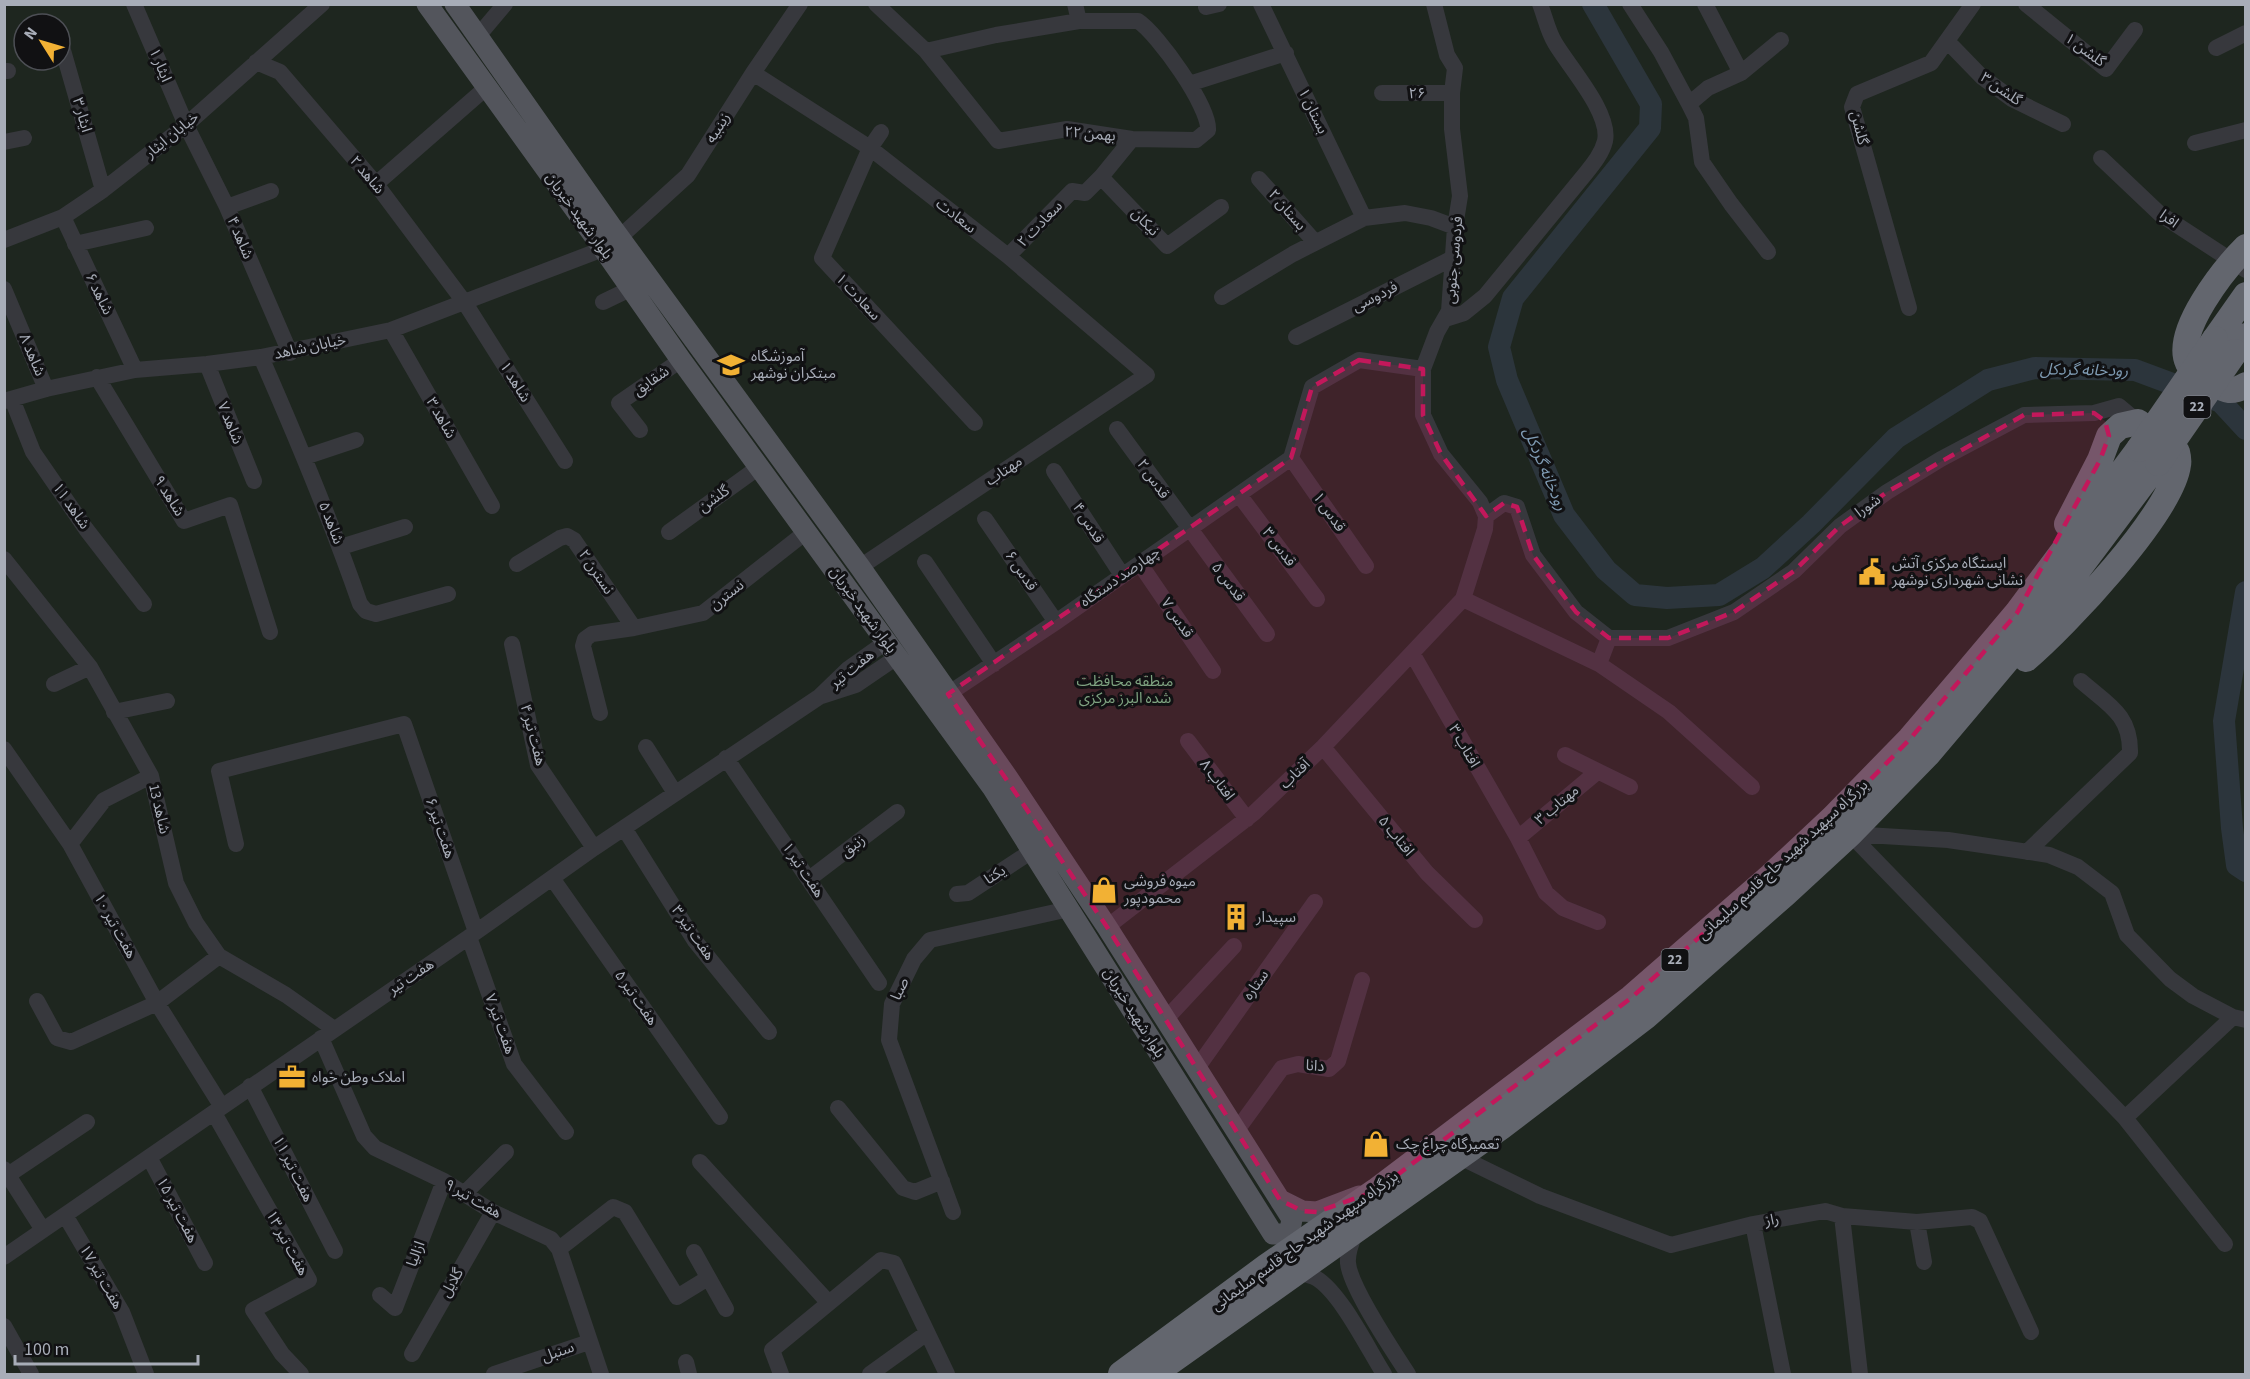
<svg xmlns="http://www.w3.org/2000/svg" width="2250" height="1379" viewBox="0 0 2250 1379" font-family="'Source Sans 3','Noto Sans Arabic',sans-serif">
  <style>
    .green { fill: #1e261f; fill-rule: evenodd }
    .lines { fill: none; stroke-linecap: round; stroke-linejoin: round }
    .river { stroke: #2c353c; stroke-width: 22 }
    .minor { stroke: #37383d; stroke-width: 16 }
    .major { stroke: #53555c; stroke-width: 21 }
    .highway { stroke: #63666e; stroke-width: 26 }
    .highway-bridge { stroke: #63666e; stroke-width: 26 }
    .marked { fill: #c2185b; fill-opacity: 0.2; stroke: #c2185b; stroke-width: 4.5; stroke-dasharray: 12 8; stroke-linejoin: round }
    .labels { text-anchor: middle; dominant-baseline: central; stroke-width: 6; stroke-linejoin: round; paint-order: stroke }
    .shield { fill: #111113; stroke: #7b7e86; stroke-width: 1.5 }
    .shield-label { font-size: 14px; font-weight: bold; fill: #a8adb8 }
    .street-label { font-size: 15px; fill: #a8adb8; stroke: #111113 }
    .poi-label { font-size: 15px; fill: #a8adb8; stroke: #111113; text-anchor: start }
    .park-label { font-size: 15px; fill: #7fa381; stroke: #111113 }
    .water-label { font-size: 16px; font-style: italic; fill: #7f9bb3; stroke: #111113 }
  </style>
  <rect width="100%" height="100%" fill="#161618"/>
  <path class="green" d="M5,5H2245V1374H5ZM24,24H60V60H24Z"/>
  <g class="lines">
    <path class="river" d="M1593,4L1651,104L1650,128L1513,298L1499,347L1507,380L1564,515L1606,570L1635,595L1667,598L1719,595L1763,568L1811,524L1896,438L1988,380L2035,368L2135,370L2221,402L2246,429
      M2246,592L2224,721L2232,828L2237,865L2246,871"/>
    <path class="minor" d="M134,4L186,125L227,207L290,353
      M876,4L926,51L998,141L1067,129L1132,139L1196,140L1208,130C1210,107 1157,33 1138,21H1079L996,35L926,51
      M1075,4L1079,21
      M1261,4L1364,218
      M1630,4L1661,52L1689,104
      M1705,4L1741,73L1781,40
      M2026,4L2106,69L2135,30
      M1206,7L1219,4
      M478,36L505,4
      M60,40L103,190
      M1948,42L1982,77L2012,99L2063,124
      M2216,48L2246,33
      M256,62L280,72L376,184L465,303L565,461
      M4,71H8
      M753,73L870,148L1008,256L1147,375L860,567
      M1741,73L1708,88L1689,104L1696,118L1702,162L1731,204L1768,252
      M1189,84L1286,53
      M1382,93H1452
      M881,132L870,148L822,258L975,423
      M4,142L24,138
      M2195,143L2246,130
      M2101,158L2160,214L2246,270
      M1101,177L1167,246L1221,207
      M1259,179L1315,242
      M376,184L487,87
      M227,207L271,191
      M63,217L135,370
      M620,237L688,175L753,73L800,4
      M4,240L63,217L103,190L186,125L322,4
      M75,244L146,228
      M1008,256L1072,191L1085,193L1101,177L1132,139
      M4,289L46,389
      M1222,297L1293,254L1364,218L1405,213L1431,218L1455,227
      M603,302L630,289
      M1909,308L1852,107L1857,94L1931,63L1973,4
      M1445,319L1464,313L1485,296L1586,173C1594,163 1602,153 1605,141C1611,113 1569,67 1555,43C1548,32 1545,17 1540,4
      M391,330L492,506
      M1296,337L1453,258
      M261,357C297,439 331,520 360,604L366,611L376,614L448,594
      M207,364L254,481
      M97,377L184,521L230,505L270,632
      M12,399L33,452L86,529L144,604
      M4,401L46,389L135,370L207,364L261,357L391,330L603,249
      M1117,429L1267,634
      M640,430L619,403L681,360
      M305,457L356,440
      M1291,458L1312,387L1359,360L1423,369
      M1291,458L1366,566
      M1054,471L1122,575
      M1240,496L1317,599
      M1486,516L1504,503L1517,507L1533,555L1576,612L1609,638L1599,664
      M985,519L1056,622
      M669,532L759,467
      M341,547L405,527
      M4,559L90,667L151,776L176,883L196,923L219,956L286,995L334,1029
      M925,562L994,664
      M517,564L560,538L567,536L574,540L634,628
      M1140,564L1213,671
      M1463,599L1599,664L1669,712L1752,787
      M1609,638H1668L1734,612L1794,571L1840,526L1887,492L1941,459L2024,415L2094,413L2119,406L2138,422
      M512,644L538,765L594,848
      M1412,653L1518,838L1546,893L1563,908L1598,922
      M54,684L90,667
      M948,694L1056,622L1291,458
      M822,696L856,685L897,657
      M114,712L167,701
      M600,713L583,646L585,639L592,634L634,628L703,613L806,532
      M1188,741L1247,819
      M646,747L675,793
      M1323,747L1427,873L1475,920
      M4,749L70,844L157,1003L222,1107
      M1565,755L1630,787
      M726,758L879,983
      M624,828L695,941L769,1032
      M1850,834L2125,1118L2225,1244
      M1850,834L1948,840L2049,855L2078,867L2112,893L2127,935L2170,979L2193,996L2233,1017L2246,1020
      M1518,838L1597,772
      M70,844L104,800L151,776
      M236,844L219,771L404,724L476,932
      M2027,852L2130,753C2131,714 2107,704 2081,681
      M552,878L720,1117
      M809,879L897,812
      M957,894L968,893L1032,851
      M1107,927L1254,813L1323,747L1463,599L1485,529L1486,516L1480,502L1441,454L1423,415V369L1437,332L1449,311L1455,227L1460,196L1452,129V93L1455,68L1447,55L1434,4
      M469,937L514,1064L566,1132
      M37,1001L57,1038L71,1042L157,1003L219,956
      M1166,1019L1234,946
      M321,1038L364,1136L375,1148L444,1181L493,1212L551,1239L559,1249L601,1374
      M1197,1068L1315,902
      M250,1086L335,1251
      M838,1108L903,1188L915,1192L942,1181
      M214,1113L309,1280L253,1310L282,1354L301,1374
      M2125,1118L2233,1017
      M1237,1130L1282,1068L1298,1064L1329,1069L1338,1061L1362,980
      M149,1157L205,1263
      M1460,1157L1540,1196L1671,1245L1753,1224L1825,1211L1842,1216L1917,1222L1972,1217L1980,1221L2031,1332
      M700,1162L828,1302
      M4,1169L43,1230
      M8,1175L87,1122
      M464,1194L506,1152
      M953,1212L889,1040L892,1004L914,959L930,940L1069,909
      M65,1215L122,1312L146,1374
      M1842,1216L1860,1374
      M1917,1222L1924,1262
      M1753,1224L1783,1374
      M1356,1231C1352,1241 1347,1252 1348,1263C1350,1287 1393,1351 1408,1374
      M559,1249L613,1207L625,1212L677,1297L708,1278
      M694,1252L726,1309
      M4,1257L469,937L594,848L819,697L848,669L886,642
      M1298,1272C1304,1274 1310,1275 1316,1278C1341,1293 1368,1349 1384,1374
      M380,1295L395,1308L444,1181
      M4,1326L31,1374
      M412,1354L493,1212
      M686,1362L689,1374
      M494,1374L589,1342
      M781,1374L772,1350L881,1260L894,1263L947,1374
      M870,1374L927,1333"/>
    <path class="major" d="M427,4L595,237L681,360L992,787L1273,1234
      M455,4L611,226L860,567L1008,778L1107,927L1292,1219L1290,1230L1283,1234H1273
      M1280,1200L1302,1211L1317,1212L1359,1196"/>
    <path class="highway" d="M2246,247C2225,268 2173,332 2188,363C2192,371 2205,378 2213,383C2226,391 2232,393 2246,385
      M2215,339L2246,295
      M2235,352L2246,336
      M2026,659C2064,627 2172,513 2178,465C2179,461 2178,456 2177,452L2138,422L2120,426L2109,436L2100,460L2067,524
      M1121,1374L1266,1267L1376,1191L1631,998L1771,876L1833,818L1910,739L1963,677L2017,613L2139,449
      M1153,1374L1501,1127L1645,1017L1786,893L1850,834L1927,755L1960,716L2035,627L2158,463"/>
    <path class="highway-bridge" d="M2139,449L2215,339
      M2158,463L2235,352"/>
  </g>
  <path class="marked" d="M1359,360L1423,369V415L1441,454L1486,516L1504,503L1517,507L1533,555L1576,612L1609,638H1668L1734,612L1794,571L1840,526L1887,492L2024,415L2094,413L2105,421L2109,436L2100,460L2017,613L1910,739L1833,818L1631,998L1376,1191L1317,1212L1302,1211L1280,1200L1107,927L948,694L1291,458L1312,387Z"/>
  <defs>
    <symbol id="university-bare" viewBox="-9 -9 18 18"><path d="M0-5L7-2L0 1L-7-2ZM-4 1L0 2.5L4 1V4Q0 6-4 4Z" fill="#f2b134" stroke="#111113" stroke-width="2.5" paint-order="stroke"/></symbol>
    <symbol id="civic-bare" viewBox="-9 -9 18 18"><path d="M-.6-6.5H3V-4.5H.6V-3L4-1V1h2V6H-6V1h2V-1L-.6-3ZM-1.2 2.5V6h2.4V2.5Z" fill="#f2b134" stroke="#111113" stroke-width="2.5" paint-order="stroke"/></symbol>
    <symbol id="shop-bare" viewBox="-9 -9 18 18"><path d="M-5-2.5h2.3a2.7 3.5 0 0 1 5.4 0H5L5.5 6h-11ZM-1.5-2.5h3a1.5 2.3 0 0 0-3 0Z" fill="#f2b134" stroke="#111113" stroke-width="2.5" paint-order="stroke"/></symbol>
    <symbol id="building-bare" viewBox="-9 -9 18 18"><path d="M-4-6H4V6H1V3H-1V6H-4ZM-2.5-4.3h1.7v1.8h-1.7ZM.8-4.3h1.7v1.8H.8ZM-2.5-1h1.7V.8h-1.7ZM.8-1h1.7V.8H.8Z" fill="#f2b134" stroke="#111113" stroke-width="2.5" paint-order="stroke"/></symbol>
    <symbol id="office-bare" viewBox="-9 -9 18 18"><path d="M-6-3h4V-5.5h4V-3h4V5H-6ZM-1-4.5V-3h2v-1.5ZM-6 0V1H6V0Z" fill="#f2b134" stroke="#111113" stroke-width="2.5" paint-order="stroke"/></symbol>
  </defs>
  <g fill-rule="evenodd">
    <use href="#university-bare" x="712" y="346" width="38" height="38"/>
    <use href="#civic-bare" x="1853" y="553" width="38" height="38"/>
    <use href="#shop-bare" x="1085" y="871" width="38" height="38"/>
    <use href="#building-bare" x="1217" y="898" width="38" height="38"/>
    <use href="#office-bare" x="273" y="1058" width="38" height="38"/>
    <use href="#shop-bare" x="1357" y="1125" width="38" height="38"/>
  </g>
  <g class="labels">
    <g class="shield">
      <rect x="2183.5" y="396" width="27" height="22" rx="4.5"/>
      <rect x="1661.5" y="949" width="27" height="22" rx="4.5"/>
    </g>
    <g class="shield-label">
      <text x="2197" y="407">22</text>
      <text x="1675" y="960">22</text>
    </g>
    <g class="street-label">
      <text transform="translate(2085 50) rotate(36)">گلشن ۱</text>
      <text transform="translate(160 65) rotate(67)">ایثار ۱</text>
      <text transform="translate(2001 89) rotate(35)">گلشن ۳</text>
      <text x="1417" y="93">۲۶</text>
      <text transform="translate(1313 111) rotate(64)">بستان ۱</text>
      <text transform="translate(82 115) rotate(74)">ایثار ۳</text>
      <text transform="translate(718 128) rotate(-58)">زینبیه</text>
      <text transform="translate(1859 128) rotate(76)">گلشن</text>
      <text transform="translate(1090 134) rotate(5)">۲۲ بهمن</text>
      <text transform="translate(172 135) rotate(-39)">خیابان ایثار</text>
      <text transform="translate(367 175) rotate(50)">شاهد ۲</text>
      <text transform="translate(1287 210) rotate(49)">بستان ۲</text>
      <text transform="translate(579 216) rotate(54)">بلوار شهید خیریان</text>
      <text transform="translate(956 216) rotate(38)">سعادت</text>
      <text transform="translate(2169 219) rotate(36)">افرا</text>
      <text transform="translate(1145 222) rotate(46)">نیکان</text>
      <text transform="translate(1040 224) rotate(-46)">سعادت ۲</text>
      <text transform="translate(240 238) rotate(67)">شاهد ۴</text>
      <text transform="translate(1454 260) rotate(-85)">فردوسی جنوبی</text>
      <text transform="translate(99 294) rotate(64)">شاهد ۶</text>
      <text transform="translate(858 297) rotate(47)">سعادت ۱</text>
      <text transform="translate(1375 297) rotate(-27)">فردوسی</text>
      <text transform="translate(310 347) rotate(-12)">خیابان شاهد</text>
      <text transform="translate(32 355) rotate(67)">شاهد ۸</text>
      <text transform="translate(651 381) rotate(-35)">شقایق</text>
      <text transform="translate(515 382) rotate(58)">شاهد ۱</text>
      <text transform="translate(441 418) rotate(60)">شاهد ۳</text>
      <text transform="translate(230 423) rotate(68)">شاهد ۷</text>
      <text transform="translate(1004 471) rotate(-34)">مهتاب</text>
      <text transform="translate(1153 479) rotate(55)">قدس ۲</text>
      <text transform="translate(169 496) rotate(58)">شاهد ۹</text>
      <text transform="translate(714 499) rotate(-36)">گلشن</text>
      <text transform="translate(71 506) rotate(55)">شاهد ۱۱</text>
      <text transform="translate(1868 506) rotate(-36)">شورا</text>
      <text transform="translate(1329 512) rotate(55)">قدس ۱</text>
      <text transform="translate(331 523) rotate(69)">شاهد ۵</text>
      <text transform="translate(1088 523) rotate(57)">قدس ۴</text>
      <text transform="translate(1279 547) rotate(53)">قدس ۳</text>
      <text transform="translate(1021 571) rotate(56)">قدس ۶</text>
      <text transform="translate(596 572) rotate(56)">نسترن ۲</text>
      <text transform="translate(1120 577) rotate(-35)">چهارصد دستگاه</text>
      <text transform="translate(1228 582) rotate(53)">قدس ۵</text>
      <text transform="translate(727 595) rotate(-38)">نسترن</text>
      <text transform="translate(863 610) rotate(54)">بلوار شهید خیریان</text>
      <text transform="translate(1177 618) rotate(56)">قدس ۷</text>
      <text transform="translate(852 669) rotate(-39)">هفت تیر</text>
      <text transform="translate(533 735) rotate(75)">هفت تیر ۴</text>
      <text transform="translate(1464 746) rotate(60)">افتاب ۳</text>
      <text transform="translate(1295 774) rotate(-44)">آفتاب</text>
      <text transform="translate(1217 780) rotate(53)">افتاب ۸</text>
      <text transform="translate(1557 805) rotate(-40)">مهتاب ۳</text>
      <text transform="translate(159 809) rotate(77)">شاهد 13</text>
      <text transform="translate(440 828) rotate(71)">هفت تیر ۶</text>
      <text transform="translate(1396 836) rotate(51)">افتاب ۵</text>
      <text transform="translate(853 846) rotate(-37)">زنبق</text>
      <text transform="translate(1783 860) rotate(-43)">بزرگراه سپهبد شهید حاج قاسم سلیمانی</text>
      <text transform="translate(803 870) rotate(56)">هفت تیر ۱</text>
      <text transform="translate(995 875) rotate(-33)">یکتا</text>
      <text transform="translate(115 926) rotate(61)">هفت تیر ۱۰</text>
      <text transform="translate(693 933) rotate(55)">هفت تیر ۳</text>
      <text transform="translate(411 977) rotate(-34)">هفت تیر</text>
      <text transform="translate(1256 985) rotate(-55)">ستاره</text>
      <text transform="translate(900 989) rotate(-65)">صبا</text>
      <text transform="translate(636 998) rotate(55)">هفت تیر ۵</text>
      <text transform="translate(1134 1013) rotate(58)">بلوار شهید خیریان</text>
      <text transform="translate(500 1024) rotate(70)">هفت تیر ۷</text>
      <text transform="translate(1315 1066) rotate(4)">دانا</text>
      <text transform="translate(293 1169) rotate(63)">هفت تیر ۱۱</text>
      <text transform="translate(473 1199) rotate(30)">هفت تیر ۹</text>
      <text transform="translate(177 1210) rotate(62)">هفت تیر ۱۵</text>
      <text transform="translate(1772 1220) rotate(-10)">راز</text>
      <text transform="translate(1305 1241) rotate(-36)">بزرگراه سپهبد شهید حاج قاسم سلیمانی</text>
      <text transform="translate(287 1243) rotate(61)">هفت تیر ۱۳</text>
      <text transform="translate(416 1254) rotate(-69)">ازالیا</text>
      <text transform="translate(101 1277) rotate(60)">هفت تیر ۱۷</text>
      <text transform="translate(452 1283) rotate(-60)">گلایل</text>
      <text transform="translate(558 1352) rotate(-19)">سنبل</text>
    </g>
    <g class="poi-label">
      <text x="751" y="356">آموزشگاه<tspan x="751" dy="17">مبتکران نوشهر</tspan></text>
      <text x="1892" y="563">ایستگاه مرکزی آتش<tspan x="1892" dy="17">نشانی شهرداری نوشهر</tspan></text>
      <text x="1124" y="881">میوه فروشی<tspan x="1124" dy="17">محمودپور</tspan></text>
      <text x="1256" y="917">سپیدار</text>
      <text x="312" y="1077">املاک وطن خواه</text>
      <text x="1396" y="1144">تعمیرگاه چراغ چک</text>
    </g>
    <g class="park-label">
      <text x="1125" y="681">منطقه محافظت<tspan x="1125" dy="17">شده البرز مرکزی</tspan></text>
    </g>
    <g class="water-label">
      <text transform="translate(2084 370) rotate(1)">رودخانه گردکل</text>
      <text transform="translate(1545 469) rotate(67)">رودخانه گردکل</text>
    </g>
  </g>
  <rect width="2250" height="1379" fill="none" stroke="#a8adb8" stroke-width="12"/>
  <g transform="translate(42 42) rotate(307)"><circle r="28" fill="#111113" stroke="#4d4f55" stroke-width="1.5"/>
  <path d="M0-4.5L10 22L0 15L-10 22Z" fill="#f2b134"/>
  <text y="-9" font-size="16" font-weight="bold" text-anchor="middle" fill="#a8adb8">N</text>
  </g>
  <path d="M15 1355v9h183v-9" fill="none" stroke="#a8adb8" stroke-width="3"/>
  <text x="24" y="1355" font-size="18" fill="#a8adb8" stroke="#111113" stroke-width="4.5" paint-order="stroke">100 m</text>
</svg>
